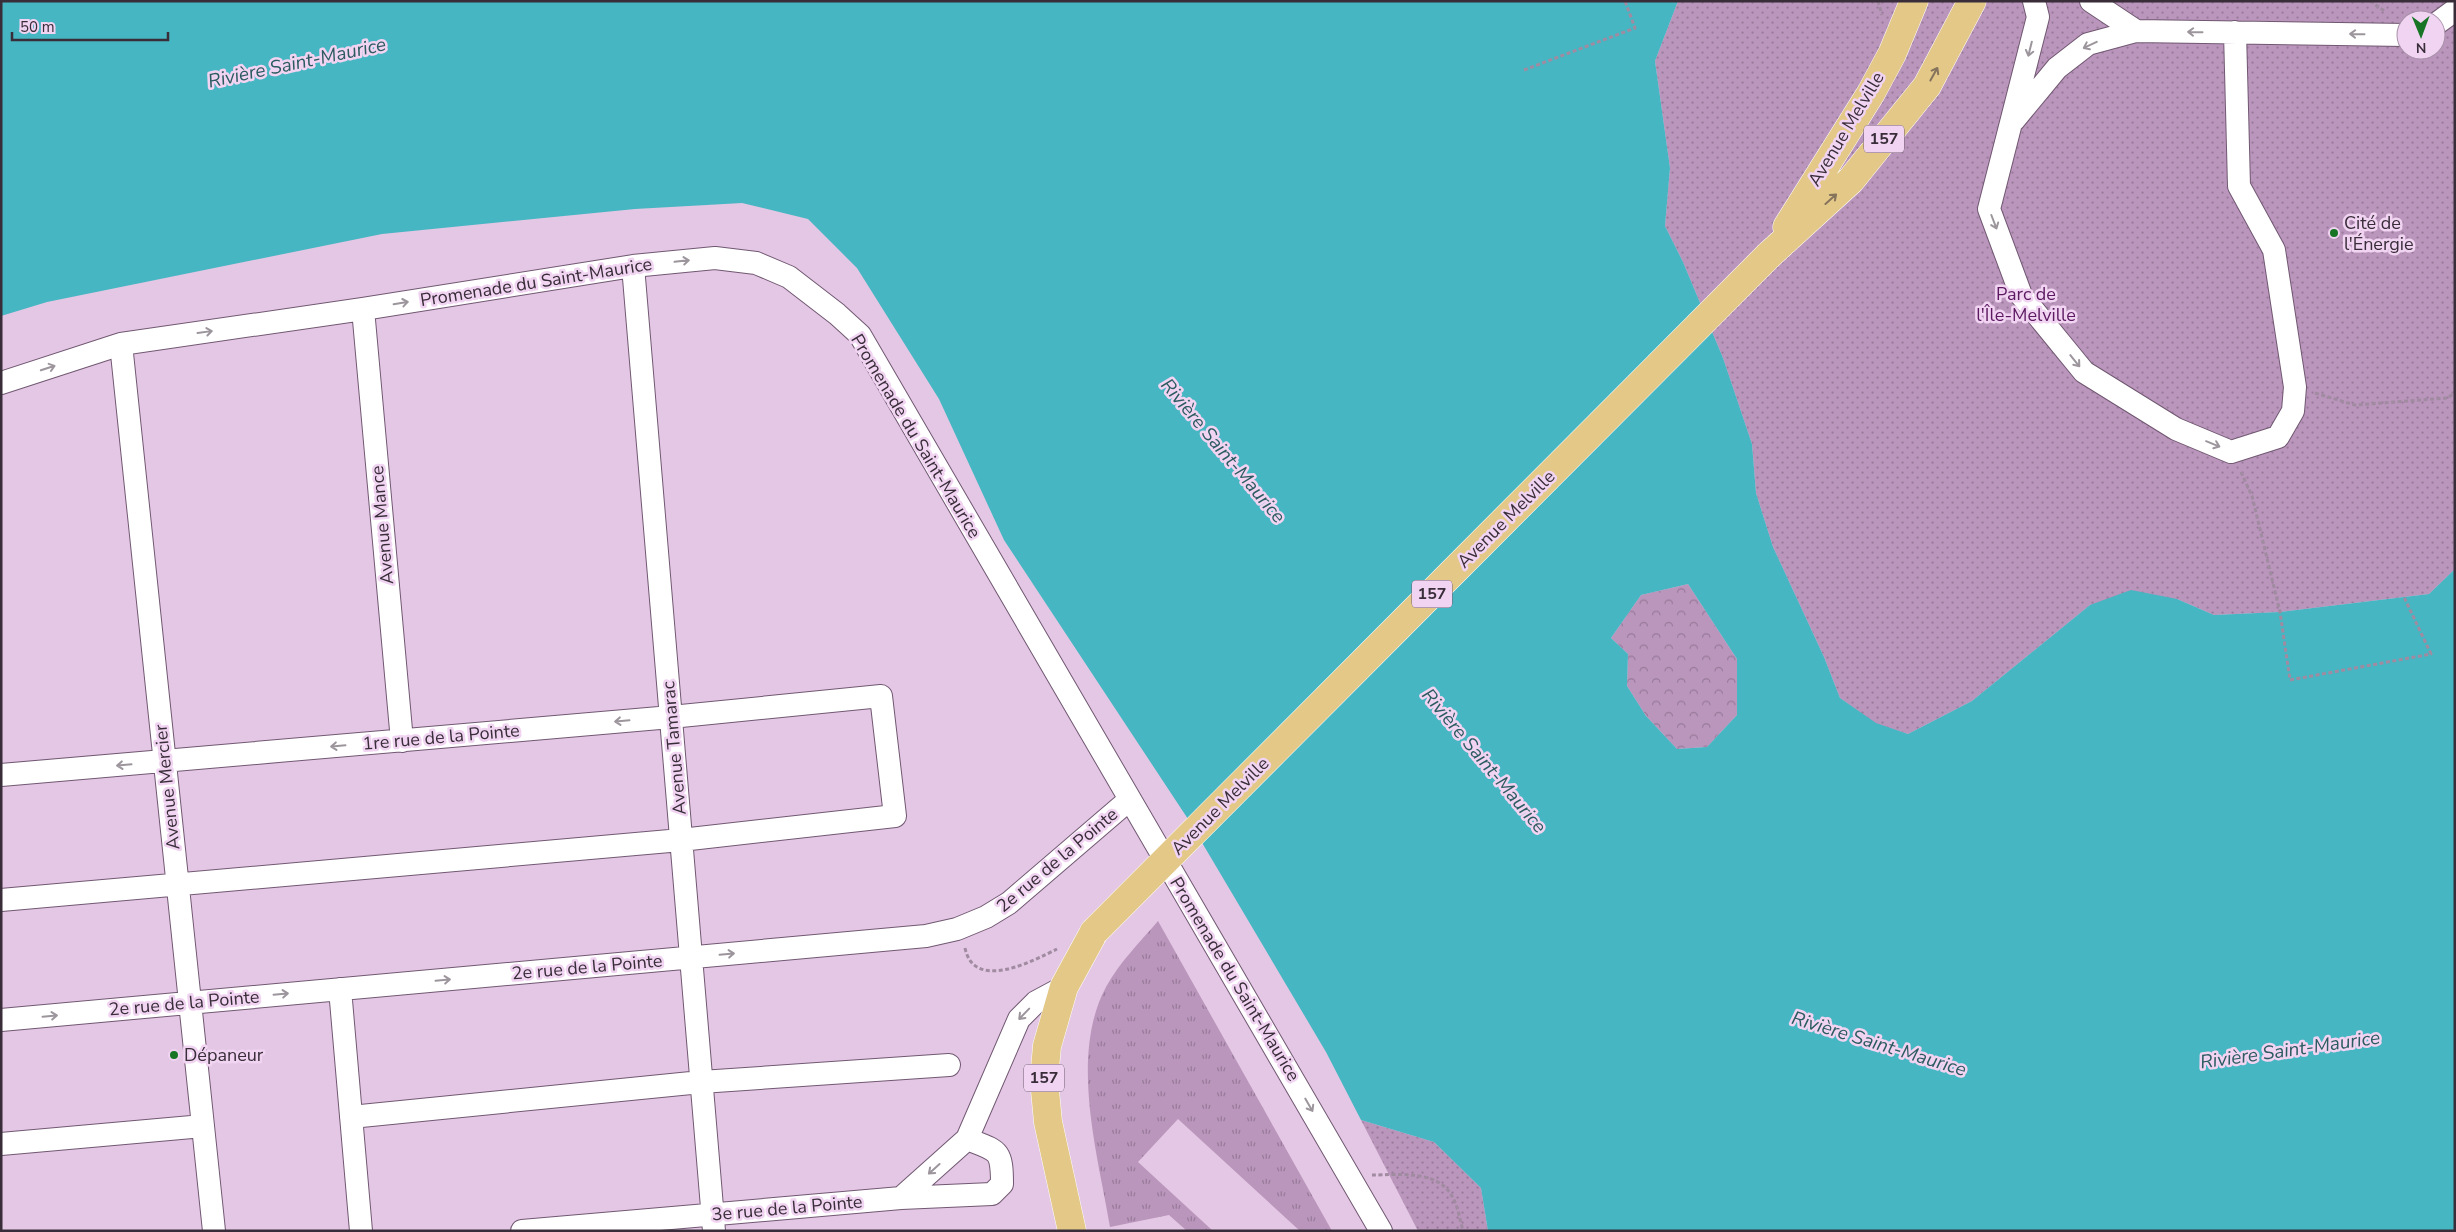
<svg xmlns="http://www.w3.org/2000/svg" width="2456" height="1232" viewBox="0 0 2456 1232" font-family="'Nunito Sans',sans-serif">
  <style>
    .grass { fill: url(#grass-tufts) }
    .forest { fill: url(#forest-crowns) }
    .park { fill: url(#park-dots); fill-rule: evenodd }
    .water { fill: #45b6c2; fill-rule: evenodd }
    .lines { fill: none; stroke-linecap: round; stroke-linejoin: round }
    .minor-casing { stroke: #715872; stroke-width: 24 }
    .major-casing { stroke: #fff; stroke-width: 29 }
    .path { stroke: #a08ba1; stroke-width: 3; stroke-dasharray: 4 2.5; stroke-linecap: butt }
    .minor { stroke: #fff; stroke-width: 22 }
    .major { stroke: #e3c888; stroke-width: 28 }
    .major-bridge-casing { stroke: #fff; stroke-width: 29; stroke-linecap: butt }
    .major-bridge { stroke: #e3c888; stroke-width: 28 }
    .oneway { stroke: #9c969c }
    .oneway2 { stroke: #85735c }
    .poi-dot { fill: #177525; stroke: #f1d4f2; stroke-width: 2 }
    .labels { text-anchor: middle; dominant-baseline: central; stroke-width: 5; stroke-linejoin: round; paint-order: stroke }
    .shield { fill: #f1d4f2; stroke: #705f70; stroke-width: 1 }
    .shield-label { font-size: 16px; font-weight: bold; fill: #382d38 }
    .street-label { font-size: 18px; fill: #382d38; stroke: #f1d4f2 }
    .poi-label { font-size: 18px; fill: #382d38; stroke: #f1d4f2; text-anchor: start }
    .park-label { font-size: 18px; fill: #5b1960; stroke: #f1d4f2 }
    .water-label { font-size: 19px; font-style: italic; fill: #2b5b60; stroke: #f1d4f2 }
  </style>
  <defs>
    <pattern id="grass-tufts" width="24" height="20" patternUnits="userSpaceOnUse" patternTransform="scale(1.25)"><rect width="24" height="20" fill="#ba95bc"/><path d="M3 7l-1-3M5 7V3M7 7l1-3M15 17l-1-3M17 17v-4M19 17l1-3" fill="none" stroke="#987a9a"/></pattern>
    <pattern id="forest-crowns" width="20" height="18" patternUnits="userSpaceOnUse" patternTransform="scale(1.25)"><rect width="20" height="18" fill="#ba95bc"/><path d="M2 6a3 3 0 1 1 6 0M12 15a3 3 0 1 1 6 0" fill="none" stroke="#987a9a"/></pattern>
    <pattern id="park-dots" width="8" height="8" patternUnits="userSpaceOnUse" patternTransform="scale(1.25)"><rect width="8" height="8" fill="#ba95bc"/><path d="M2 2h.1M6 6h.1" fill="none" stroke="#987a9a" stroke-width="1.8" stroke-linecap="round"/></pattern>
  </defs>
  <rect width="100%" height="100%" fill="#e3c7e4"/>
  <path class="grass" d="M1158,921L1332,1231H1300L1178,1119L1138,1162L1213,1231H1187L1169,1215L1110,1227C1098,1155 1069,1056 1106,987C1119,963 1140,942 1158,921Z"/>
  <path class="forest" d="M1688,584L1737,659V715L1707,747L1677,749L1646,716L1627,686L1628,654L1611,638L1641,595Z"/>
  <path class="park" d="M1678,1H2455V569L2429,594L2280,612L2214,615L2177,599L2090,605L1972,701L1908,734L1876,724L1840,698L1824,657L1773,547L1756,493L1752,444L1723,358L1683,262L1665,226L1670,168L1655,61ZM2406,20H2436V50H2406Z
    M1361,1120L1434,1142L1481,1188L1488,1231H1418Z"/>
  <path class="water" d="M1,1H1678L1655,61L1670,168L1665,226L1683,262L1723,358L1752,444L1756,493L1773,547L1824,657L1840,698L1876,723L1908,734L1972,701L2090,605L2131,590L2177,599L2214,615L2280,612L2429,594L2455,569V1231H1488L1481,1188L1434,1142L1361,1120L1326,1052L1188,819L1004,540L939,399L857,268L808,219L742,203L635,209L382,234L47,302L1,316ZM1688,584L1737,659V715L1707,747L1677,749L1646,716L1627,686L1628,654L1611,638L1641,595Z"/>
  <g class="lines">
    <defs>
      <path id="minor" d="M2034,1L2038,17L1989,209L2021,295L2084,372L2176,429L2231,452L2278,437L2293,411L2295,387L2274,250L2239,186L2235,32
        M2091,1L2136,31L2406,35
        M2436,24L2455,10
        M2014,120L2057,68L2088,44L2136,31
        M633,266L714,1231
        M363,309L402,741
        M121,344L214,1231
        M1,383L121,344L363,309L633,266L715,258L756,263L789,277L837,314L860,335L1381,1231
        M1,775L671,717L881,696L895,816L681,840L1,900
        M340,989L361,1231
        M1,1020L926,936L957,929L986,917L1009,903L1129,800
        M351,1117L701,1082L949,1065
        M1,1144L203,1126
        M901,1198L967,1139L1019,1019L1036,1002L1064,987
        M522,1231L901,1198L992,1194L1002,1184C1002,1149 998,1151 967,1139"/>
      <path id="major" d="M1787,227L1871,93L1892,54L1914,1
        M1769,255L1851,180L1927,86L1972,1
        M1072,1231L1048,1122L1044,1080L1047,1046L1064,987L1094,932"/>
    </defs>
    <use href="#minor" class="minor-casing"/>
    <use href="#major" class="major-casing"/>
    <path class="path" d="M1878,1L1882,15
      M2370,1L2386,12
      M1524,70L1635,28L1625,1
      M2315,393L2355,405L2448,398L2455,392
      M2241,472L2252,496L2280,612L2290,680L2431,654L2404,597
      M965,948C974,992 1033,961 1057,949
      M1372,1175C1398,1175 1439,1169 1453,1198C1458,1207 1460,1220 1463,1231"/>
    <use href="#minor" class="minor"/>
    <use href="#major" class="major"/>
    <defs>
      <path id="major-bridge" d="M1094,932L1769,255"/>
    </defs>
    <use href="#major-bridge" class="major-bridge-casing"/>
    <use href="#major-bridge" class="major-bridge"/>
  </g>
  <defs><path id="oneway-shaft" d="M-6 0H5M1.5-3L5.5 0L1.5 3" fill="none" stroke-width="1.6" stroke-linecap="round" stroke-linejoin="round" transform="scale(1.25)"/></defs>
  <g class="oneway">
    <use href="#oneway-shaft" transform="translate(2195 32) rotate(-179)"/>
    <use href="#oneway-shaft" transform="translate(2357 34) rotate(-179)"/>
    <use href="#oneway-shaft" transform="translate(2090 45) rotate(155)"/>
    <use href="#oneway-shaft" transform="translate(2030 49) rotate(104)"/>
    <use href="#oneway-shaft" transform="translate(1994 222) rotate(69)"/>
    <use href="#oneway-shaft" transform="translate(682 261) rotate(-6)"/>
    <use href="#oneway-shaft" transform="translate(401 303) rotate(-9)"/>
    <use href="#oneway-shaft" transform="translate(205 332) rotate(-8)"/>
    <use href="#oneway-shaft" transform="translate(2075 361) rotate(51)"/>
    <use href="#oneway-shaft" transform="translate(48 368) rotate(-18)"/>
    <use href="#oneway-shaft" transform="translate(2213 444) rotate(22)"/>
    <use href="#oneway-shaft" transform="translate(622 721) rotate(175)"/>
    <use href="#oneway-shaft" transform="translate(338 746) rotate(175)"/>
    <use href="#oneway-shaft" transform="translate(124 765) rotate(175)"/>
    <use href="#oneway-shaft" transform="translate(727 954) rotate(-5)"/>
    <use href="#oneway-shaft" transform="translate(443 980) rotate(-5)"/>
    <use href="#oneway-shaft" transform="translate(281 994) rotate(-5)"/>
    <use href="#oneway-shaft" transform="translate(1024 1014) rotate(134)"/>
    <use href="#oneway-shaft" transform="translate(50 1016) rotate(-5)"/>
    <use href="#oneway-shaft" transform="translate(1309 1105) rotate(60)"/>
    <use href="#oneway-shaft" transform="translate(934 1169) rotate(138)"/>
  </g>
  <g class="oneway2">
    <use href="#oneway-shaft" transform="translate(1934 74) rotate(-61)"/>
    <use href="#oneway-shaft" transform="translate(1831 199) rotate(-42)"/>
  </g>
  <g class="poi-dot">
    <circle cx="2334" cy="233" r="5"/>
    <circle cx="174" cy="1055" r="5"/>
  </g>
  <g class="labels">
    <g class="shield">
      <rect x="1864" y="125.5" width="40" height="27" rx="4"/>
      <rect x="1412" y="580.5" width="40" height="27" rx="4"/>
      <rect x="1024" y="1064.5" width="40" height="27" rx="4"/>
    </g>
    <g class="shield-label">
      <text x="1884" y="139">157</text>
      <text x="1432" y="594">157</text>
      <text x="1044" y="1078">157</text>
    </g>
    <g class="street-label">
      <text transform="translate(1846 129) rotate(-59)">Avenue Melville</text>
      <text transform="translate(536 282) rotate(-9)">Promenade du Saint-Maurice</text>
      <text transform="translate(916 436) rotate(59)">Promenade du Saint-Maurice</text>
      <text transform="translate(1506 519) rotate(-45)">Avenue Melville</text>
      <text transform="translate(382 525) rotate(-95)">Avenue Mance</text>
      <text transform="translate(441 737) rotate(-5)">1re rue de la Pointe</text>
      <text transform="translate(674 748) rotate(-95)">Avenue Tamarac</text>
      <text transform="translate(167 787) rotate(-96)">Avenue Mercier</text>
      <text transform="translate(1220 806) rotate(-45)">Avenue Melville</text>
      <text transform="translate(1057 860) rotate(-40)">2e rue de la Pointe</text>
      <text transform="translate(587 967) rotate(-5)">2e rue de la Pointe</text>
      <text transform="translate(1235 979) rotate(59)">Promenade du Saint-Maurice</text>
      <text transform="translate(184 1003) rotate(-5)">2e rue de la Pointe</text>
      <text transform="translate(787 1208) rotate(-5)">3e rue de la Pointe</text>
    </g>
    <g class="poi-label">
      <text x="2344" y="223">Cité de<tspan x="2344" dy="21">l'Énergie</tspan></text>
      <text x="184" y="1055">Dépaneur</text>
    </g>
    <g class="park-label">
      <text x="2026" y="294">Parc de<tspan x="2026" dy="21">l'Île-Melville</tspan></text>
    </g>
    <g class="water-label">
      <text transform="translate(297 63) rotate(-12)">Rivière Saint-Maurice</text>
      <text transform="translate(1223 451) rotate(50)">Rivière Saint-Maurice</text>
      <text transform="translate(1484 761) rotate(50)">Rivière Saint-Maurice</text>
      <text transform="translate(1879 1044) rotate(17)">Rivière Saint-Maurice</text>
      <text transform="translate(2290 1050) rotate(-8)">Rivière Saint-Maurice</text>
    </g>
  </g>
  <rect width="2456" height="1232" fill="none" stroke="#382d38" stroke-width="5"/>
  <g transform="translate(2421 35) rotate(179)"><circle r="24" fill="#f1d4f2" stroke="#a791a8"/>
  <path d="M0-4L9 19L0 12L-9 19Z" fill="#177525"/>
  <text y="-8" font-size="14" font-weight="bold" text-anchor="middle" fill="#382d38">N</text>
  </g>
  <path d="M12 32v8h156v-8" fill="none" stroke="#382d38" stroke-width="2.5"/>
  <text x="20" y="32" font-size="15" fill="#382d38" stroke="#f1d4f2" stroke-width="4" paint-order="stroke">50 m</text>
</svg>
